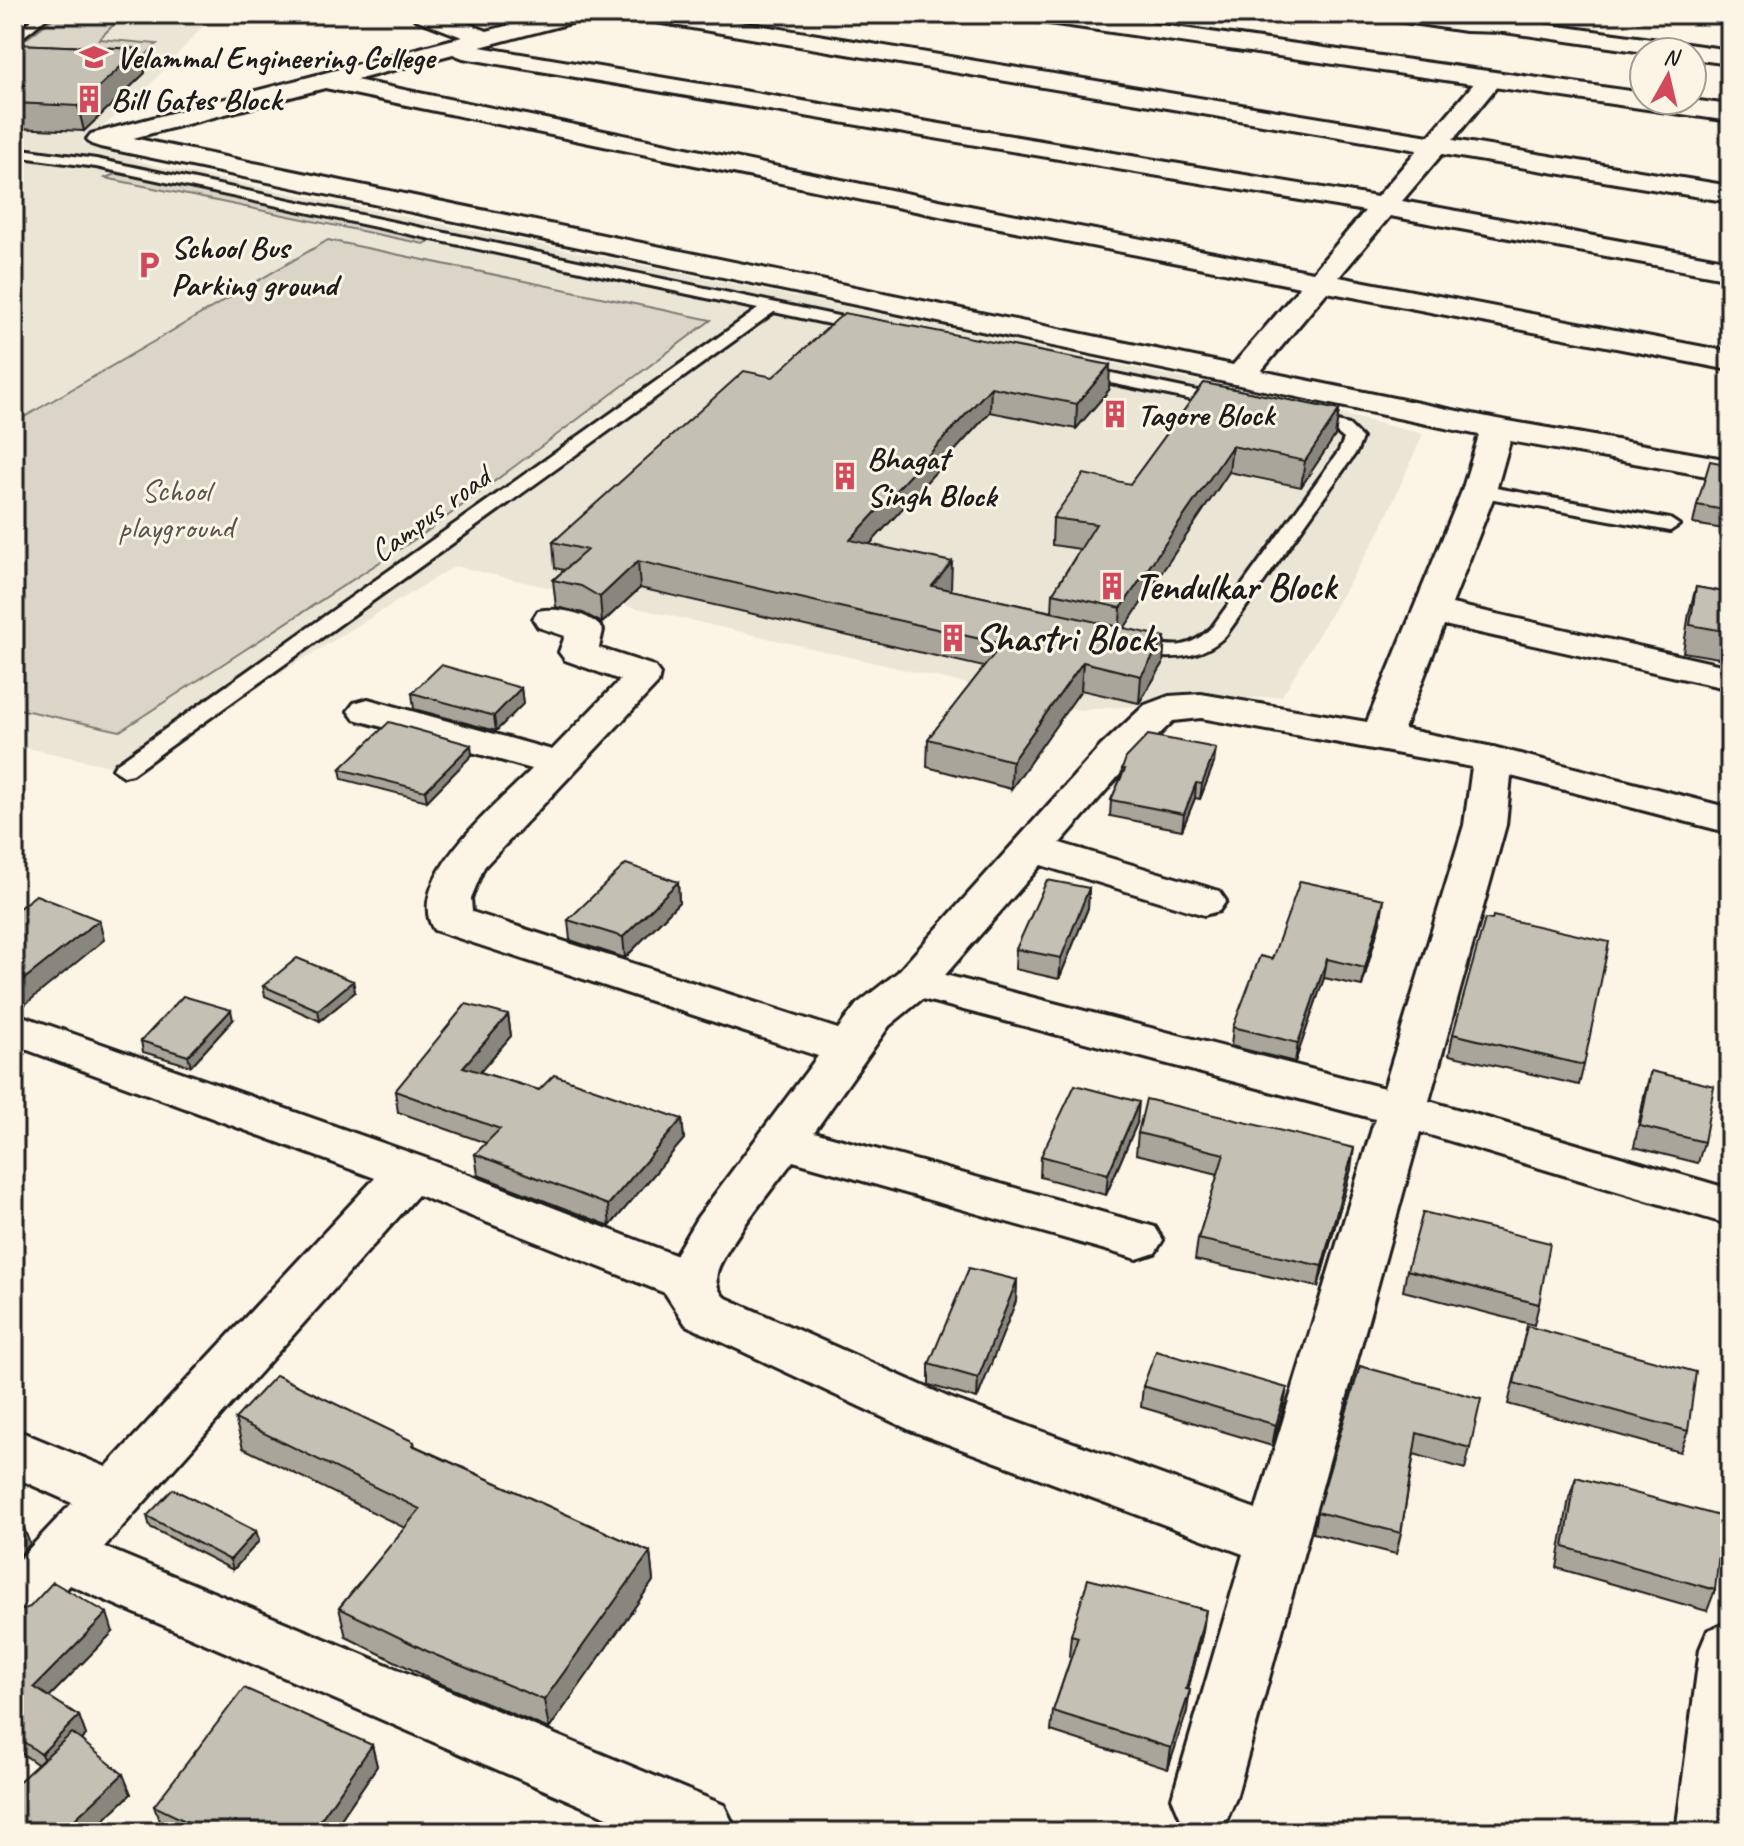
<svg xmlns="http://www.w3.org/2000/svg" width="1744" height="1846" viewBox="0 0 1744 1846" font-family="Caveat,sans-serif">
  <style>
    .built { fill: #ebe5d6 }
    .green { fill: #dbd5c8; stroke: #7c7872; stroke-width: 2 }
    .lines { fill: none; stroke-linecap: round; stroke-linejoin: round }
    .lane-casing { stroke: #1c1c1c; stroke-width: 6 }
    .street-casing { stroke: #1c1c1c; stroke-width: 6 }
    .secondary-casing { stroke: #1c1c1c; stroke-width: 6 }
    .lane { fill: #fcf5e5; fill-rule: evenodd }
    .street { fill: #fcf5e5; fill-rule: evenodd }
    .secondary { fill: #fcf5e5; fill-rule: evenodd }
    .wall { fill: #a9a59a; stroke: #1c1c1c; stroke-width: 2 }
    .shaded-wall { fill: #89867d; stroke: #1c1c1c; stroke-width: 2 }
    .building { fill: #c4c0b3; stroke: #1c1c1c; stroke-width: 2 }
    .labels { text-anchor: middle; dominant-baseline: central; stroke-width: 6; stroke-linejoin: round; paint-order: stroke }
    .far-poi-label { font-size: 32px; font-weight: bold; fill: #1c1c1c; stroke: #fcf5e5; text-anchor: start }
    .far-park-label { font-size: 32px; fill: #555450; stroke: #fcf5e5 }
    .far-street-label { font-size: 32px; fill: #1c1c1c; stroke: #fcf5e5 }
    .poi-label { font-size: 38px; font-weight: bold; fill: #1c1c1c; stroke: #fcf5e5; text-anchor: start }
  </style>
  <rect width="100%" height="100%" fill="#fcf5e5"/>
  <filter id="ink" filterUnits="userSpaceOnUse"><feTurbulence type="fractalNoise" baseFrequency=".0125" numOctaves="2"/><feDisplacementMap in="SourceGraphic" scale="16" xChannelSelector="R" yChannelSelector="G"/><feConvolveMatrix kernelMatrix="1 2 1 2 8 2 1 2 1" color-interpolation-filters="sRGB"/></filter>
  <g filter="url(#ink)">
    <path class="built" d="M14,14H214L139,97L83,143L157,166L910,320L1287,401L1423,434L1380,531L1282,696L1080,710L455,566L124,769L14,745Z"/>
    <path class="green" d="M59,14H125L99,39L157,44L131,70L14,48Z
      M123,171L439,236L424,244L105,178Z
      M328,240L711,320L429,530L120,731L14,708V423Z"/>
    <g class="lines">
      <defs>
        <path id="lane" d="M38,14H52L14,44V34Z
          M14,148L96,159L866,322L874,327L866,332L774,312L132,774L124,776L113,769L116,764L758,309L96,167L14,156Z
          M1078,366L1226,397L1235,402L1226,407L1072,375L1070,371L1072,367Z
          M1305,414L1349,425L1362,438L1357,451L1226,635C1199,663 1159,660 1124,651L1121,647L1124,643C1158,634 1176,663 1212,627L1339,451L1344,439L1337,433L1299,423L1296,419L1299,415Z
          M1479,485L1670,519L1679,525L1670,531L1472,495L1470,491Z"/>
        <path id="street" d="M412,14H444L487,31L551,14H589L586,19L480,47L1377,197L1417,150L650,21L642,19L639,14H691L1429,136L1482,74H1500L1503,79L1453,140L1730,186V202L1442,154L1402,201L1730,261V279L1390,216L1339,277L1730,352V370L1327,292L1261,371L1497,419L1730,460V480L1510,441L1496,491L1452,604L1730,667V689L1444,625L1404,729L1493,747L1730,808V833L1511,776L1506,825L1429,1101L1730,1189V1225L1420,1132L1236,1798L1227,1819L1204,1828L1181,1819L1172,1798L1243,1554L910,1430L686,1325L665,1293L418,1195L104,1547L724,1805L734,1826L731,1832H642L70,1585L35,1624L14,1632V1565L72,1503L14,1477V1429L106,1467L375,1178L14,1045V1013L428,1159L675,1255L697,1218L818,1056L434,930C402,880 501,801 532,769L354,719L348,711L354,703L368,699L552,750L620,680L565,660L559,652L565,636L538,627L533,619L538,611C557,607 591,613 603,630L599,648L654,666L660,674L658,683L484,867L471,898L472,912L838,1029L857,1004L898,972L1101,746L1145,705L1169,696L1201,694L1367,722L1462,491L1479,435L100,147L91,144L87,139L91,134L462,37L415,19ZM453,54L463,58L1365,211L1313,272L944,201L356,80ZM325,88L944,217L1300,287L1233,365L133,138ZM1201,718L1472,767L1464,825L1384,1088L945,975L1041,865L1204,915L1219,911L1226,901L1219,891L1060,843L1129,764L1173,721ZM922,999L1375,1119L1256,1509L950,1398L724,1297C718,1290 715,1282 717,1273C722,1250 776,1184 793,1161L1137,1259L1155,1253L1163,1240L1155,1227L814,1132L889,1026Z
          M1387,14L1499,18L1543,14L1547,19L1544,24L1730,50V64L1692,59V52H1644L1504,32L1465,31L1398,21L1390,19Z
          M1730,1622V1832H1676L1700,1649L1708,1630Z"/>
        <path id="secondary" d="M1024,14H1083L1644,93V100H1691L1730,105V121L1035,21L1027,19Z"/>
      </defs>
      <use href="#lane" class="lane-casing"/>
      <use href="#street" class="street-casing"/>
      <use href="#secondary" class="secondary-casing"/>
      <use href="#lane" class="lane"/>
      <use href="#street" class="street"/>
      <use href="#secondary" class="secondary"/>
    </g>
    <path class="wall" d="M14,44L140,49L145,73L84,131L14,128Z
      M773,377L1109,390L1076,429L990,412L870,544L951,589L950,590L1052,612L1053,593L1080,549L1052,545L1053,518L1130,484L1204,383L1339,410L1335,436L1301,487L1229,472L1124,628L1163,664L1139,703L1081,690L1011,789L927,767L928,739L984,667L640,588L602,623L583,613L556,607L553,580L564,570L555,568L553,542Z
      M1730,465V530L1693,524L1697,505Z
      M1696,587L1730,593V660L1683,652L1689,613Z
      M521,688L523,704L496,731L414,709L412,693Z
      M472,755L427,801L342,779L340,769Z
      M1214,763L1200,799L1195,798L1182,830L1110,816L1111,800L1121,778L1122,769Z
      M678,882L679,902L625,958L570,940L568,920Z
      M1089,888L1088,908L1059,979L1015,969L1016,949Z
      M1381,918L1362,986L1324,978L1295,1062L1231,1046L1233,1027L1272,959Z
      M353,981L355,992L320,1021L265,996L263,986Z
      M508,1015L511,1036L480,1072L539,1090L682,1119L684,1139L610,1226L478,1175L475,1154L486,1143L398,1112L395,1091Z
      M233,1020L191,1066L143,1052L141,1041Z
      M1453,1034L1584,1065L1579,1085L1449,1055Z
      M1651,1071L1704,1142L1698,1163L1634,1147L1645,1092Z
      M1137,1123L1106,1195L1040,1177L1041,1156Z
      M1138,1133L1351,1169L1318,1287L1195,1260L1198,1239L1218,1174L1136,1154Z
      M1407,1270L1539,1304L1534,1325L1403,1291Z
      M1017,1280L1016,1301L977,1399L929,1385V1364Z
      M1527,1326L1688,1431L1680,1452L1508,1404Z
      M1360,1366L1470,1448L1465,1469L1414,1454L1401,1533L1396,1554L1313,1533L1317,1512Z
      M1143,1386L1283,1410L1272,1446L1141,1407Z
      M235,1419L414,1442L415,1446L650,1552L653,1581L549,1729L439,1683L346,1637L339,1608L405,1528L243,1448Z
      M1576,1477L1715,1590L1707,1611L1557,1568L1569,1498Z
      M147,1516L256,1531L259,1541L233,1570L150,1527Z
      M14,1613L113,1632L49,1697L79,1716L86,1735L81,1740L131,1794L91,1832H14L37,1764L14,1748Z
      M1203,1631L1188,1690L1187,1711L1168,1769L1051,1731L1053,1711L1071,1657L1069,1656L1071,1635Z
      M372,1745L377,1766L332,1832H172L161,1827L154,1806Z"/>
    <path class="shaded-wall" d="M140,49L145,73L84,131L78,106Z
      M1110,365L1109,390L1076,429L1077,404Z
      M991,387L990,412L850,566V540Z
      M1339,410L1335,436L1301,487L1305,461Z
      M1232,446L1229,472L1119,636L1121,608Z
      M638,561L640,588L602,623L600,597Z
      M952,562L951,589L932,612V586Z
      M1165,637L1163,664L1139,703L1141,676Z
      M1083,662L1081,690L1011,789L1012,761Z
      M521,688L523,704L496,731L494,716Z
      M471,745L472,755L427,801L425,791Z
      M1216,748L1214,763L1200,799L1202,784Z
      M1196,783L1195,798L1182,830L1184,814Z
      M678,882L679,902L625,958L623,937Z
      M1089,888L1088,908L1059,979L1061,958Z
      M1384,899L1381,918L1362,986L1365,968Z
      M99,920L104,940L17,1011L14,1002V987Z
      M1327,959L1324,978L1295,1062L1298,1043Z
      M353,981L355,992L320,1021L318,1010Z
      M231,1010L233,1020L191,1066L188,1056Z
      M508,1015L511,1036L466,1088L463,1067Z
      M1139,1102L1137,1123L1106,1195L1108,1174Z
      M682,1119L684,1139L610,1226L608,1205Z
      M1354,1148L1351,1169L1318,1287L1322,1266Z
      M1017,1280L1016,1301L977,1399L978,1378Z
      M1287,1388L1283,1410L1272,1446L1276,1425Z
      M23,1525L30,1544L14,1562V1535Z
      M256,1531L259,1541L233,1570L230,1560Z
      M650,1552L653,1581L549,1729L544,1700Z
      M1206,1610L1203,1631L1183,1710L1186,1689Z
      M107,1613L113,1632L41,1705L34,1687Z
      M1190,1690L1187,1711L1168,1769L1171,1748Z
      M79,1716L86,1735L49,1772L41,1754Z
      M372,1745L377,1766L332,1832H312Z
      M123,1774L131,1794L91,1832H61Z"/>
    <path class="building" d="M14,44L140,49L78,106L14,103Z
      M844,313L1110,365L1077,404L991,387L850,540L952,562L932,586L1165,637L1141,676L1083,662L1012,761L928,739L1002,644L638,561L600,597L581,586L553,580L587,550L553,542L744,371L773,377Z
      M1204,383L1339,410L1305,461L1232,446L1121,608L1053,593L1096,524L1053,518L1084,474L1130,484Z
      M1710,461L1730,465V511L1697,505Z
      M1696,587L1730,593V632L1690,625Z
      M441,665L521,688L494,716L412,693Z
      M389,722L471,745L425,791L340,769Z
      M1148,735L1216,748L1202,784L1196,783L1184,814L1111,800L1125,769H1122L1126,758Z
      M626,864L678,882L623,937L568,920Z
      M1047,880L1089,888L1061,958L1016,949Z
      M1300,881L1384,899L1365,968L1327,959L1298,1043L1233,1027L1260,956L1272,959Z
      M36,895L99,920L14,987V912Z
      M1493,916L1609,942L1584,1065L1453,1034L1485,919L1492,920Z
      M297,958L353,981L318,1010L263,986Z
      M183,996L231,1010L188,1056L141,1041Z
      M466,1004L508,1015L463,1067L539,1090L554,1075L682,1119L608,1205L475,1154L500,1129L395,1091Z
      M1651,1071L1714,1086L1704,1142L1640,1126Z
      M1075,1085L1139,1102L1108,1174L1041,1156Z
      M1146,1099L1354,1148L1322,1266L1198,1239L1224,1154L1138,1133Z
      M1423,1212L1550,1243L1539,1304L1407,1270Z
      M969,1268L1017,1280L978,1378L929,1364Z
      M1527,1326L1696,1372L1688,1431L1514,1383Z
      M1156,1351L1287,1388L1276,1425L1143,1386Z
      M1360,1366L1481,1399L1470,1448L1417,1433L1401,1533L1317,1512Z
      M276,1375L414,1442L412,1445L650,1552L544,1700L433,1654L339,1608L420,1509L235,1419Z
      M1576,1477L1723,1517L1715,1590L1564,1547Z
      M173,1489L256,1531L230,1560L147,1516Z
      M14,1520L23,1525L14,1535Z
      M1088,1579L1206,1610L1186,1689L1190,1690L1171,1748L1053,1711L1078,1637L1071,1635Z
      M53,1582L107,1613L34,1687L79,1716L41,1754L14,1735V1613L30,1607Z
      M244,1688L372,1745L312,1832H208L154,1806Z
      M72,1733L123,1774L61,1832H14V1786Z"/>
  </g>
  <defs>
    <symbol id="university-bare" viewBox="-9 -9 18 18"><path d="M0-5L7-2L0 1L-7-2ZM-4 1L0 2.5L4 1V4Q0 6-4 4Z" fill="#d1495b" stroke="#fcf5e5" stroke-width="2.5" paint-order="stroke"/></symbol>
    <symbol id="building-bare" viewBox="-9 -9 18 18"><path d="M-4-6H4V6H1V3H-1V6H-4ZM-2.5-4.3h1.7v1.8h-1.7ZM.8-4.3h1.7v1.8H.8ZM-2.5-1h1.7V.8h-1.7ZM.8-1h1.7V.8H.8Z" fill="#d1495b" stroke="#fcf5e5" stroke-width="2.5" paint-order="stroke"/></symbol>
    <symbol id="parking-bare" viewBox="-9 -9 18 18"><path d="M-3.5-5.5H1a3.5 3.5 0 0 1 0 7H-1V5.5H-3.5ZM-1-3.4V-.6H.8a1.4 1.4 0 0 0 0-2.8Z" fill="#d1495b" stroke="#fcf5e5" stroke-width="2.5" paint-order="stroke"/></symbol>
  </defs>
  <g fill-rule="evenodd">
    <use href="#university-bare" x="74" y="37" width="40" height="40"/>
    <use href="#building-bare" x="69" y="79" width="40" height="40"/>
    <use href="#parking-bare" x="129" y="245" width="40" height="40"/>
    <use href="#building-bare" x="1095" y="394" width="40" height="40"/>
    <use href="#building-bare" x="825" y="456" width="40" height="40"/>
    <use href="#building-bare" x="1092" y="566" width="40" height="40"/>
    <use href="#building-bare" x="933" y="618" width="40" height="40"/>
  </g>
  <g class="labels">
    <g class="far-poi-label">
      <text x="116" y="57">Velammal Engineering College</text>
      <text x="111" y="99">Bill Gates Block</text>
      <text x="171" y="247">School Bus<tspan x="171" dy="37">Parking ground</tspan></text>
      <text x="1137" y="414">Tagore Block</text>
      <text x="867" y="458">Bhagat<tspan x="867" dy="37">Singh Block</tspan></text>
    </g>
    <g class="far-park-label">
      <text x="176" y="490">School<tspan x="176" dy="37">playground</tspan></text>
    </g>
    <g class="far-street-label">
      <text transform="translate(430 514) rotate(-36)">Campus road</text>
    </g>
    <g class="poi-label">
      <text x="1134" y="586">Tendulkar Block</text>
      <text x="975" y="638">Shastri Block</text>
    </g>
  </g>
  <rect width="1744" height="1846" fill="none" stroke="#fcf5e5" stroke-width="48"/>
  <rect x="24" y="24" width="1696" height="1798" fill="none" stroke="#1c1c1c" stroke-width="3" filter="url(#ink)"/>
  <g transform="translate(1668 76) rotate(8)"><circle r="38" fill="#fcf5e5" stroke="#a29e95" stroke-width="2"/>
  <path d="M0-6L14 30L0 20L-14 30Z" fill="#d1495b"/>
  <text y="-12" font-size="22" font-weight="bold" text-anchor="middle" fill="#1c1c1c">N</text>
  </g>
</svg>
